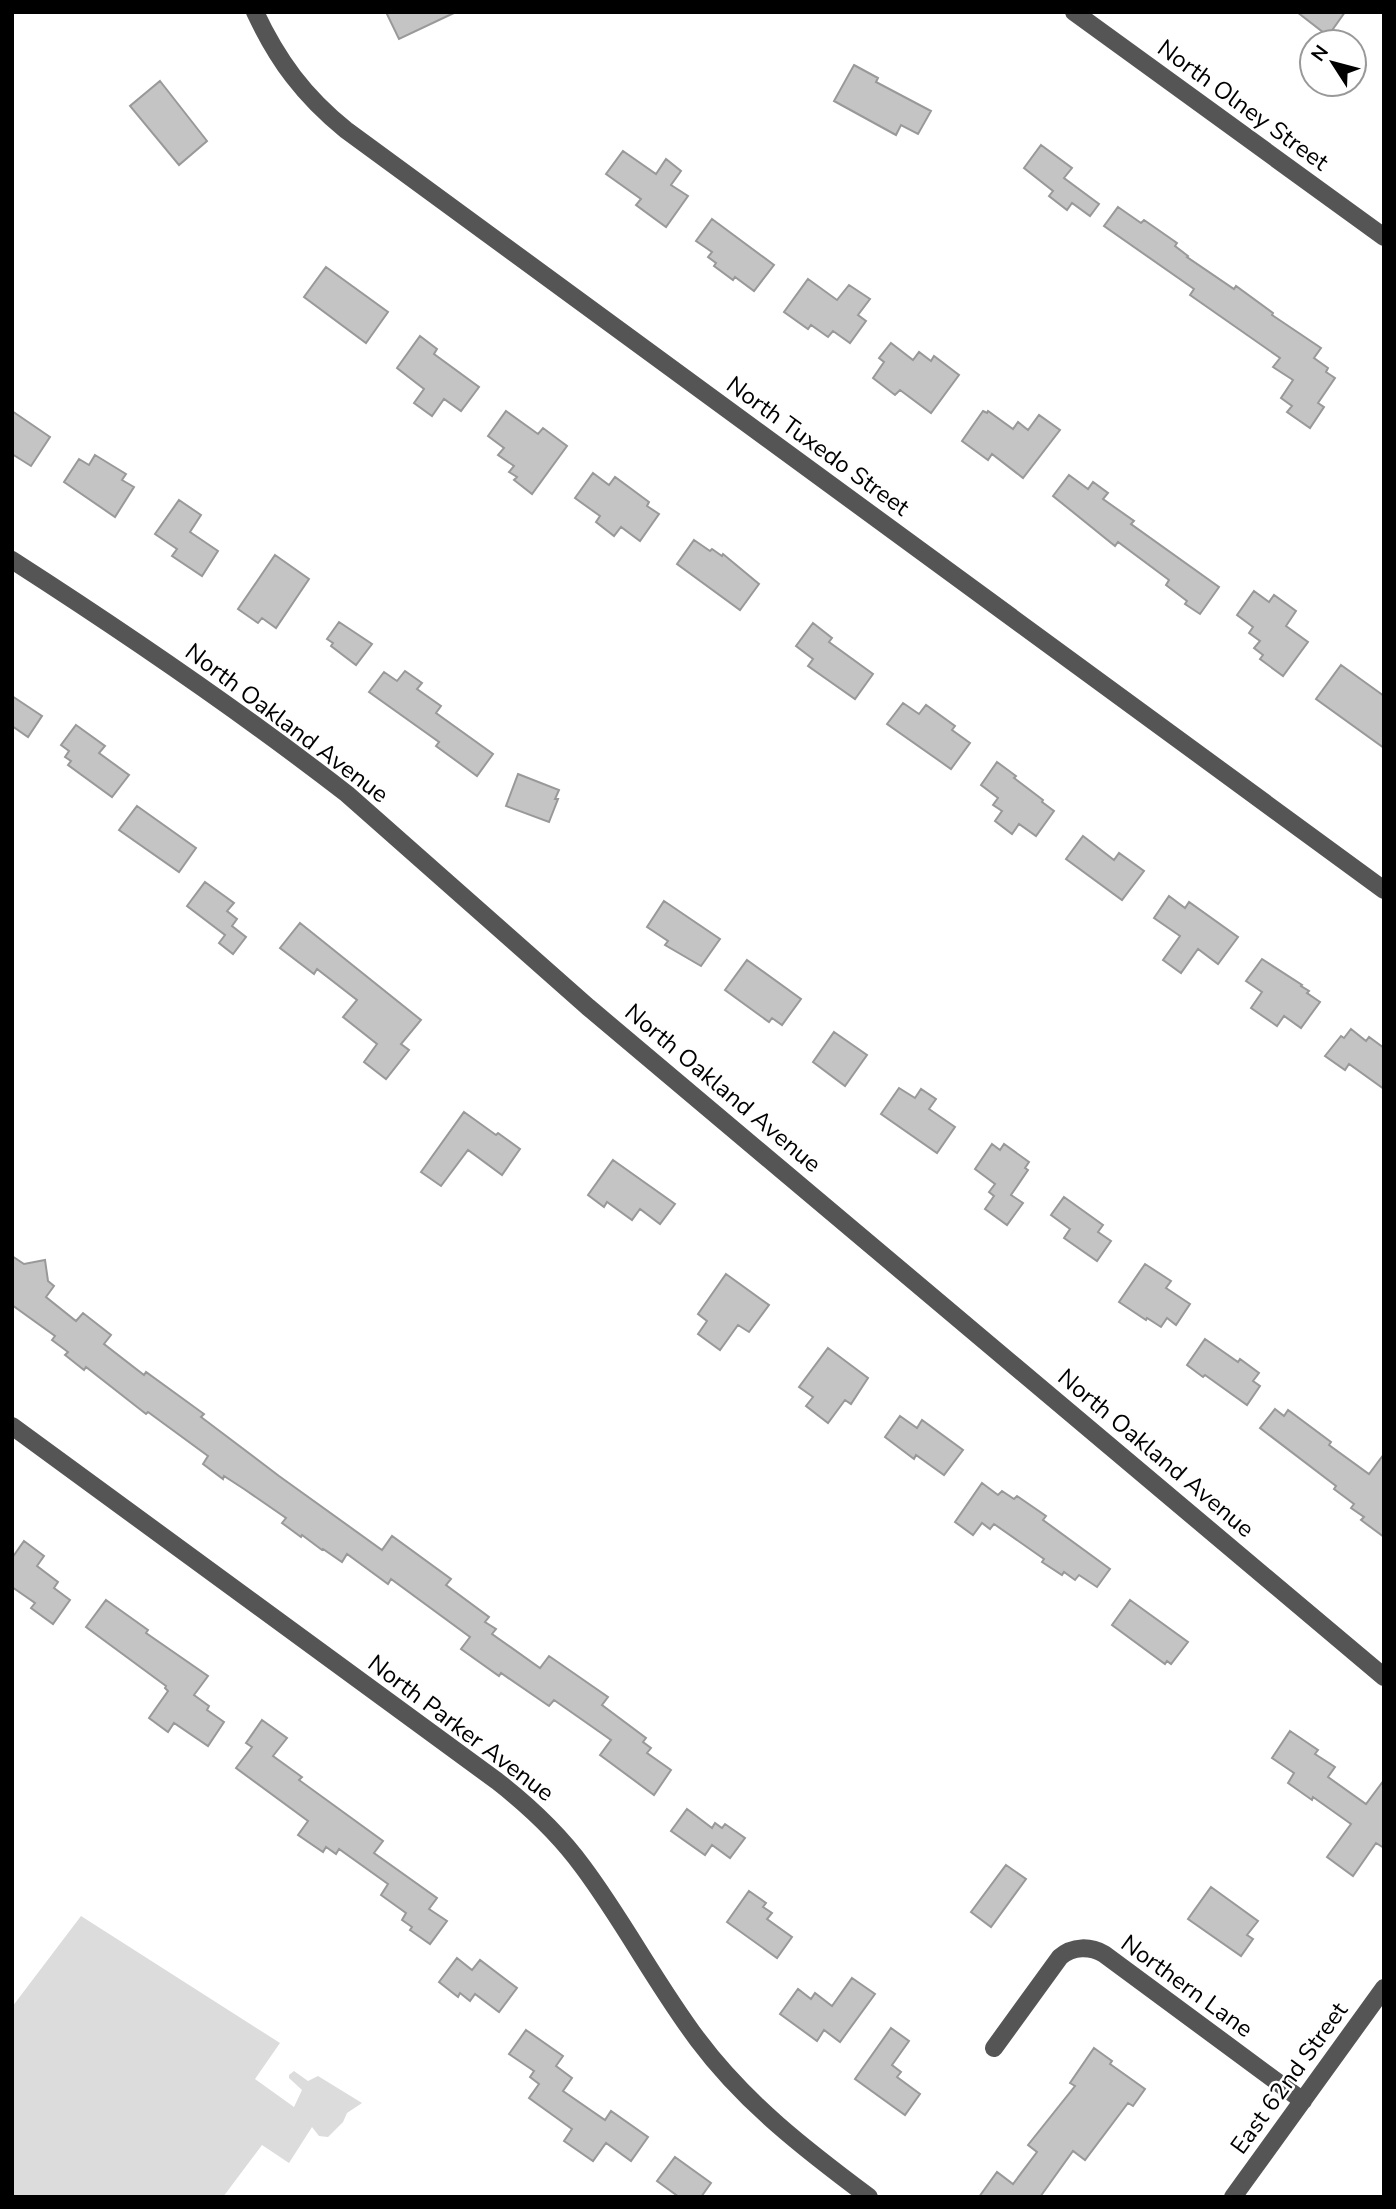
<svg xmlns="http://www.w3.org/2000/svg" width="1396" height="2209" viewBox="0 0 1396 2209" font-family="'Nunito Sans',sans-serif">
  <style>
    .green { fill: #dcdcdc }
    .building { fill: #c4c4c4; stroke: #999; stroke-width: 2 }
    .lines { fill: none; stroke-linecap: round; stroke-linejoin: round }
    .minor { stroke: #555; stroke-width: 18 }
    .labels { text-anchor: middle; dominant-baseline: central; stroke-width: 5; stroke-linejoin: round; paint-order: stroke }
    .street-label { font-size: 24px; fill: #000; stroke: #fff }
  </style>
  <rect width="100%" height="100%" fill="#fff"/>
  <path class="green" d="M81,1916L280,2043L255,2079L294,2107L302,2090L289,2078V2075L294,2071L308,2081L318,2076L362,2103L347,2113L343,2122L328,2137L319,2136L312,2127L289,2163L262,2145L223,2197H12V2007Z"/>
  <path class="building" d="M386,12H456L399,39Z
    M1297,12H1345L1328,36Z
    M854,65L878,78L876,82L931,111L918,134L901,125L896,135L834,101Z
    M160,81L207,141L179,165L130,106Z
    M1041,145L1072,168L1064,178L1099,204L1090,216L1072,203L1067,210L1049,196L1053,191L1024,168Z
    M623,151L656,174L666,159L681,171L671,185L688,196L666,227L636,205L641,199L606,174Z
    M1118,207L1141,223L1144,220L1177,243L1175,246L1188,256L1187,257L1234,289L1236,286L1273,313L1272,315L1321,348L1314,358L1328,368L1326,372L1335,378L1318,403L1324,407L1310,428L1287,412L1292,406L1281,398L1293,380L1273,367L1280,358L1190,295L1194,289L1104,226Z
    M712,219L774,265L754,291L735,277L733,280L714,266L716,263L708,257L712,252L696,241Z
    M326,267L388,312L366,343L304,297Z
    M808,279L837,300L849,285L870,299L858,315L866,321L850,343L833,331L828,337L811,325L808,329L784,312Z
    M420,336L437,349L434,354L479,387L461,411L444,399L432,416L414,403L424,389L397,368Z
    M891,343L913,360L919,352L931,361L934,356L959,375L931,413L900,390L895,395L873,378L884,362L879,358Z
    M12,411L50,437L31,466L12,454Z
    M506,411L538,434L543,428L567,446L532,494L514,480L517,477L509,472L514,466L498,455L504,448L488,436Z
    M983,411L987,413L988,411L1013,429L1018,422L1028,430L1039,415L1060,430L1023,478L992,454L988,460L962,441Z
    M95,455L126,474L122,480L134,487L115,517L64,482L79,459L89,465Z
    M593,473L609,485L615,477L649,502L647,506L659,514L640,541L621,527L614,536L596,522L600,516L575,498Z
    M1069,475L1088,489L1093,482L1108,493L1103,499L1134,521L1131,524L1219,587L1200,614L1185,604L1187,601L1166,585L1169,580L1118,542L1115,546L1053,496Z
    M179,500L201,515L190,532L218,551L202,576L172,556L177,549L155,534Z
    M694,540L710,551L712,549L722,556L723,554L759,584L740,610L677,564Z
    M275,555L309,579L276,628L262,618L258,623L238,609Z
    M1254,591L1269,602L1274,595L1296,611L1286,626L1308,642L1283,676L1260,659L1263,655L1254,648L1260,641L1249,633L1253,627L1237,615Z
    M339,622L372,644L356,665L331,646L333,643L327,639Z
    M813,623L832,638L829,642L873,674L855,699L808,666L813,659L796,646Z
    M1341,665L1384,696V748L1316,699Z
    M405,671L422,683L417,689L441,706L436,713L493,754L477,776L436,746L439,742L369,692L384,672L397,681Z
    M12,696L42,716L28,737L12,726Z
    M903,703L919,714L926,705L955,726L952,730L970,743L951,769L887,724Z
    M76,725L105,746L99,753L129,775L112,797L68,765L71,761L65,757L69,751L61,745Z
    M997,762L1016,776L1014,778L1043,800L1042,802L1054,811L1036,836L1019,824L1012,834L995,821L1002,811L993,805L998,798L981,785Z
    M518,774L559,790L555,799H558L549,822L506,806Z
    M137,806L196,848L179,872L119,830Z
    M1083,836L1114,860L1119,853L1144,871L1122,900L1066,859Z
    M205,882L234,903L227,911L237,919L232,926L246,937L233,954L219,943L225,935L187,906Z
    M1169,896L1185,908L1189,902L1238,937L1218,964L1198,949L1181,973L1163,960L1180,936L1154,918Z
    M664,901L720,939L701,966L665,945L668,941L647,927Z
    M300,923L421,1020L401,1044L409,1050L386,1079L364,1062L377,1044L343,1017L357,1000L317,969L314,974L280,948Z
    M1262,959L1302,985L1301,986L1309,991L1307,993L1320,1002L1301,1028L1284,1016L1277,1026L1251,1008L1262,992L1246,981Z
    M747,960L801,999L782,1025L772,1018L769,1022L725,990Z
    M1351,1029L1366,1041L1369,1037L1384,1048V1089L1349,1064L1345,1070L1325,1056L1341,1036L1344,1038Z
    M834,1032L867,1055L845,1086L813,1062Z
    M899,1088L915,1098L921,1089L936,1099L929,1109L955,1127L937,1153L881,1114Z
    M464,1112L496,1135L498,1133L520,1149L502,1175L468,1150L441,1186L421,1172Z
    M992,1144L1000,1150L1004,1144L1029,1162L1025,1168L1028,1170L1011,1195L1023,1203L1007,1225L985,1209L994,1196L989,1192L995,1184L975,1169Z
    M613,1160L675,1204L660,1224L640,1209L632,1220L607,1202L604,1207L588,1195Z
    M1064,1197L1103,1225L1098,1232L1111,1241L1097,1261L1064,1238L1070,1229L1051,1215Z
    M12,1256L24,1264L45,1260L48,1281L54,1286L46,1297L76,1321L83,1313L111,1335L104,1344L144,1375L146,1372L204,1414L201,1417L279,1476L382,1550L392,1536L451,1579L446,1585L489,1617L485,1622L496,1629L492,1634L540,1668L549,1656L608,1697L602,1705L646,1738L643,1742L651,1748L647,1753L671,1770L654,1795L600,1755L611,1740L554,1700L549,1706L501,1673L499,1676L461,1649L470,1637L391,1579L388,1584L347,1554L342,1562L323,1549L322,1550L302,1535L301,1537L282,1523L286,1518L244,1489L224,1476L223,1479L203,1464L208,1456L148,1412L146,1414L86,1367L84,1370L65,1355L68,1352L52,1340L55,1336L12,1305Z
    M1145,1264L1171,1281L1166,1288L1190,1304L1176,1325L1167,1318L1161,1327L1147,1318L1146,1320L1119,1302Z
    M726,1274L769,1305L749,1332L738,1325L720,1350L698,1334L707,1321L698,1314Z
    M1205,1339L1238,1362L1240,1359L1259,1373L1253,1381L1260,1386L1247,1405L1205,1375L1203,1377L1187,1365Z
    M828,1348L868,1378L851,1404L845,1400L828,1423L806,1406L813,1397L799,1387Z
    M1275,1409L1284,1416L1288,1410L1331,1442L1329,1445L1369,1474L1384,1454V1537L1361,1520L1364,1517L1351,1508L1354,1504L1334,1489L1336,1486L1260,1428Z
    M900,1416L917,1428L922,1420L963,1450L944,1475L916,1455L914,1459L885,1437Z
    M982,1483L998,1495L1002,1491L1014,1499L1017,1496L1046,1516L1043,1520L1110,1569L1097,1587L1079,1575L1075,1580L1064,1572L1062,1575L1042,1562L1044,1559L994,1524L990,1529L982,1523L973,1535L955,1522Z
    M24,1541L44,1556L37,1566L58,1582L54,1588L70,1600L53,1624L31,1608L35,1603L12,1587V1558Z
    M106,1600L148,1630L146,1633L208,1676L194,1695L209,1706L207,1710L224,1722L208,1746L174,1723L168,1732L149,1718L168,1691L165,1688L166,1686L86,1627Z
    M1130,1600L1188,1642L1171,1664L1167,1661L1165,1664L1112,1625Z
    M262,1720L287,1738L273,1756L302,1777L299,1780L383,1841L374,1853L437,1898L429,1909L447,1921L430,1944L410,1930L412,1927L402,1920L406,1913L381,1895L388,1884L339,1849L336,1854L326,1847L323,1852L298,1835L308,1821L236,1768L252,1747L246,1743Z
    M1290,1731L1318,1750L1315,1754L1335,1767L1328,1777L1366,1804L1384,1780V1848L1376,1843L1353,1876L1327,1857L1351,1824L1313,1797L1312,1800L1288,1783L1294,1773L1272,1758Z
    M687,1809L712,1828L715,1823L722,1828L725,1824L745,1838L730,1858L712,1845L705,1855L671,1831Z
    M1006,1865L1026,1879L991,1927L971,1912Z
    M1211,1887L1258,1921L1247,1935L1253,1939L1241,1956L1188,1919Z
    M749,1891L766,1903L763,1907L772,1913L767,1919L792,1937L777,1958L727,1922Z
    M457,1958L472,1970L480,1960L517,1988L499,2012L475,1994L470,2001L460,1993L458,1997L439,1982Z
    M852,1978L875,1994L840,2042L824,2030L817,2041L780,2014L798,1989L811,1999L815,1993L832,2006Z
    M891,2028L909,2041L892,2065L901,2072L897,2077L920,2094L905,2115L855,2079Z
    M526,2030L563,2056L556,2066L572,2078L563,2091L605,2120L611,2111L648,2137L631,2161L606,2143L593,2161L564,2141L572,2129L529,2098L539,2084L530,2077L534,2071L509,2054Z
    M1094,2048L1112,2061L1110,2064L1145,2089L1133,2106L1128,2103L1085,2160L1073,2151L1040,2197H979L997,2172L1013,2184L1037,2152L1028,2145L1075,2086L1070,2083Z
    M675,2157L711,2183L701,2197H679L657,2181Z"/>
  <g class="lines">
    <path class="minor" d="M255,12C278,61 304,96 346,130L1384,890
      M1074,12L1384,237
      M12,560C127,634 240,711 347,794L588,1007L1384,1677
      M12,1426L497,1781C529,1806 559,1834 583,1867C624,1922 656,1984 698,2040C745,2103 806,2150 869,2197
      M994,2048L1060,1957C1073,1946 1090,1946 1104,1954L1303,2101
      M1233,2197L1384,1988"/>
  </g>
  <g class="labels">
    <g class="street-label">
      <text transform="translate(1243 105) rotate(36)">North Olney Street</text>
      <text transform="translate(818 446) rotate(36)">North Tuxedo Street</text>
      <text transform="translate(287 723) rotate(37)">North Oakland Avenue</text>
      <text transform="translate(723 1088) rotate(40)">North Oakland Avenue</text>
      <text transform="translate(1156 1453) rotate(40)">North Oakland Avenue</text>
      <text transform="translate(461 1728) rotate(37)">North Parker Avenue</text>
      <text transform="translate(1187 1986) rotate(36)">Northern Lane</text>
      <text transform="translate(1289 2078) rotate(-54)">East 62nd Street</text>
    </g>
  </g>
  <rect width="1396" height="2209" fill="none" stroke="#000000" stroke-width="28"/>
  <g transform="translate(1333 63) rotate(306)"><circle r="33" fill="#ffffff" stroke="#999999" stroke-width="2"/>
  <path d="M0-5L12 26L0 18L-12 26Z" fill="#000000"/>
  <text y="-10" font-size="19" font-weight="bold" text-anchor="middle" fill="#000000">N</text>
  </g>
</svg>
